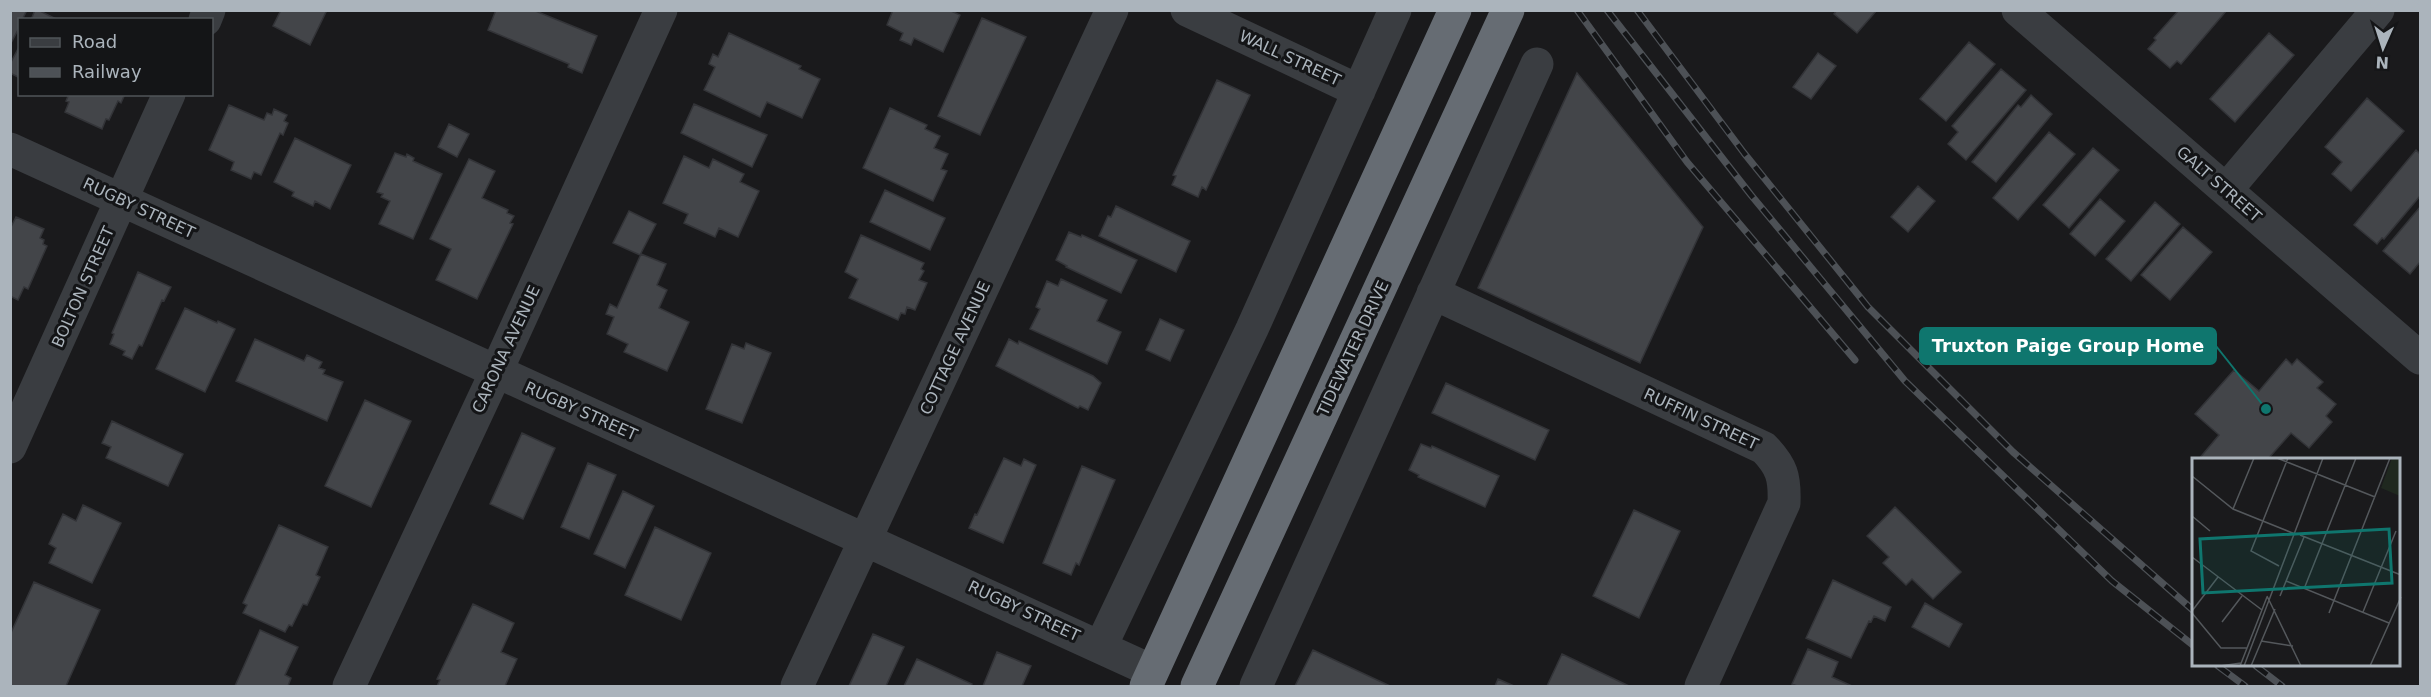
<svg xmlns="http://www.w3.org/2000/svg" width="2431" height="697" viewBox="0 0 2431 697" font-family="'DejaVu Sans',sans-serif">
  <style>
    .building { fill: #434549; stroke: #333438; stroke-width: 1.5 }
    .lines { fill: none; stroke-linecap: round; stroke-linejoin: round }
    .minor { stroke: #3a3d41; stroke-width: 33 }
    .highway { stroke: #666c73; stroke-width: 33 }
    .rail-casing { stroke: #4d5156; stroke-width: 7 }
    .rail { stroke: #141517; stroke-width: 4.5; stroke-dasharray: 14; stroke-linecap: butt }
    .labels { text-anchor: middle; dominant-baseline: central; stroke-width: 6; stroke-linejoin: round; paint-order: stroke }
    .street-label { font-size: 16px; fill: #abb4bc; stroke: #141517 }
    .inset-road { fill: none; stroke: #54585c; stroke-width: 1.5 }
    .view { fill: #0f766e; fill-opacity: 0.15; stroke: #0f766e; stroke-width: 3 }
    .inset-edge { fill: none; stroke: #abb4bc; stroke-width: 3 }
    .leader { fill: none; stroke: #0f766e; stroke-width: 2 }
    .callout-dot { fill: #0f766e; stroke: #141517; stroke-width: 2 }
    .callout { fill: #0f766e; stroke: #0f766e; stroke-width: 2 }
    .callout-label { font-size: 18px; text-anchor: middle; font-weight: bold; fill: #fff }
  </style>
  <rect width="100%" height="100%" fill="#1a1a1c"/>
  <path class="building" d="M10,10H27L22,20H20V26L10,45Z
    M35,10H38L58,20H31Z
    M281,10H327L310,45L273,26Z
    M496,10H533L597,36L582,73L568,67L569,64L488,30Z
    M893,10H949L960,15L943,52L914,38L911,45L900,40L903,33L887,25Z
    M1837,10H1877L1857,33L1834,14Z
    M2179,10H2227L2181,64L2177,61L2170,68L2148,49L2156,40L2154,38Z
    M982,18L1026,37L980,135L938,116Z
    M729,33L801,66L799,69L820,79L802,118L767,102L760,117L704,90L715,67L709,64L713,54L718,57Z
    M2269,33L2294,55L2235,122L2210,99Z
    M1969,42L1995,64L1946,121L1920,99Z
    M20,45V78L10,73V64Z
    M1818,53L1836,66L1811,99L1793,87Z
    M2001,69L2026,90L1966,160L1948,144L1958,132L1952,126Z
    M1577,73L1703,227L1640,363L1478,288Z
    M1217,80L1250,95L1206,190L1202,187L1198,197L1172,185L1176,176L1173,175Z
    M69,94H125L121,103L118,101L109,120L106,119L102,129L65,112L69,102L66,101Z
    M2031,95L2052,114L1996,182L1972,162L2018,105L2021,107Z
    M2367,98L2404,131L2351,191L2332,174L2342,162L2325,147Z
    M694,104L767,135L752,167L681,133Z
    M229,105L264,120L267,113L272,115L274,109L287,115L284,121L288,123L283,135L280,133L261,175L254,172L251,179L231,170L234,162L209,150Z
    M890,108L927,125L925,129L940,136L934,148L948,154L941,169L947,171L933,201L863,168Z
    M449,124L469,134L457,157L438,147Z
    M2049,132L2075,154L2018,220L1993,198Z
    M295,138L351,165L330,209L315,201L313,206L292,196L294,192L274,182Z
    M2093,148L2119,170L2069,228L2043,205Z
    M2416,150L2420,154V196L2384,239L2382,238L2377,244L2354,225Z
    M395,153L406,157L407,154L414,158L413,161L442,174L413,239L379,224L390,201L381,197L383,194L377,192Z
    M684,156L709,168L713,159L744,174L740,182L759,191L738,237L719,228L715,237L684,223L688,214L663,203Z
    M469,159L495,171L482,198L508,210L507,213L514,216L510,223L513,224L477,299L436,280L451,249L430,239Z
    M1918,186L1935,201L1908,232L1891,217Z
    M885,190L945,218L930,250L870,222Z
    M2100,199L2125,221L2095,256L2070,234Z
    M2155,202L2180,224L2131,281L2106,259Z
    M1116,206L1190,241L1176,272L1099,236L1108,216L1111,217Z
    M2420,207V262L2410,274L2383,251Z
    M629,211L656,224L640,255L613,243Z
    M16,217L44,229L40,238L44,240L43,244L47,246L28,289L24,287L18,300L10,296V229Z
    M2183,227L2212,252L2170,300L2141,275Z
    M1069,232L1081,237L1082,235L1137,260L1121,293L1066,267L1067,266L1056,260Z
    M861,235L924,263L921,269L924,271L919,280L927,283L915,310L907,307L905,314L901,313L898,320L849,298L858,279L845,272Z
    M641,254L666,264L657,285L667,290L659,308L689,322L667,371L624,352L628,344L607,334L614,317L606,314L610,304L617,308Z
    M138,272L171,287L164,301L162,300L142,346L139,345L132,359L123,355L125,351L110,344L114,334L112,333Z
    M1061,279L1107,300L1097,321L1121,332L1107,364L1030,329L1040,309L1036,307L1047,281L1058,286Z
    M185,308L217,323L218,321L235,329L205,392L156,369Z
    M1160,319L1184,330L1170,361L1146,350Z
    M255,339L304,361L307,355L322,362L319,368L325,370L323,374L343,382L327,421L236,381Z
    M1009,339L1018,344L1019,341L1093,376L1101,383L1088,410L1080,406L1078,408L996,366Z
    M746,343L771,353L742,423L706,409L732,344L744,349Z
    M2286,359L2292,365L2297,359L2323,382L2317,388L2336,404L2326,416L2332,422L2309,448L2291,433L2267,460H2198L2219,435L2195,414L2234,370L2259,391Z
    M1446,383L1549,430L1535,460L1432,413Z
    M365,400L411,421L371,507L325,486Z
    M112,421L183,454L168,486L106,458L111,447L102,443Z
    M522,433L555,448L523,519L490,504Z
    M1421,444L1431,448L1432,446L1499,476L1485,507L1418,477L1419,475L1409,470Z
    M1004,458L1021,466L1024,459L1036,465L1003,543L969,528L975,514L977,515Z
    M588,463L616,475L589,539L561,527Z
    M1082,466L1115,480L1079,565L1076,563L1071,575L1043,563Z
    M623,491L654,506L625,568L594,554Z
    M83,505L121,523L92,583L49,563L56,548L49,544L63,514L76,521Z
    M1895,507L1961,572L1933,599L1912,579L1906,585L1883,563L1889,557L1867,536Z
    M1634,510L1680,531L1639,618L1593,596Z
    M279,525L328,547L316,575L320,577L307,605L303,604L292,626L289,625L285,632L243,613L247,605L243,603Z
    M655,527L711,553L681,620L625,595Z
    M1833,580L1891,607L1885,621L1874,616L1871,622L1869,621L1851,658L1806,638Z
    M34,582L100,610L66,686H10V635Z
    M1925,603L1962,624L1949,647L1912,627Z
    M473,604L514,623L501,652L517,659L505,686H437L440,680L437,679Z
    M260,630L298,647L285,675L291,678L288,686H235Z
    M873,634L904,647L886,686H849Z
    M1808,649L1838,662L1832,677L1852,686H1797L1792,684Z
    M1313,650L1390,686H1295Z
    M997,652L1031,666L1022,686H983Z
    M1562,654L1629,686H1547Z
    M917,659L972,684L971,686H904Z
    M1498,679L1514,686H1495Z"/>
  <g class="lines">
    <path class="minor" d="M1187,10L1359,91
      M2018,10L2420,358
      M205,20L209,10
      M10,149L1152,671
      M2226,190L2378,10
      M1433,293L1764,448C1782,467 1785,477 1784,503L1701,686
      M10,447L169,94
      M1101,646L1252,329L1395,10
      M349,686L496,372L661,10
      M797,686L1112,10
      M1256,686L1537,64"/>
    <path class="highway" d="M1146,686L1455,10
      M1197,686L1508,10"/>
    <defs>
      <path id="rail" d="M1577,10L1687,162L1855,360
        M1607,10L1751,195L1905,381L2112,581L2194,646
        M1637,10L1744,153L1868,307L2013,452L2194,611
        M2218,666L2245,686
        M2256,666L2282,686"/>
    </defs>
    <use href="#rail" class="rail-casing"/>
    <use href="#rail" class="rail"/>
  </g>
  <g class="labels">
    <g class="street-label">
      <text transform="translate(1290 58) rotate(25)">WALL STREET</text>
      <text transform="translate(2219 184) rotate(41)">GALT STREET</text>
      <text transform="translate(139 208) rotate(25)">RUGBY STREET</text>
      <text transform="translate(83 287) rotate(-66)">BOLTON STREET</text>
      <text transform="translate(955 348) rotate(-65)">COTTAGE AVENUE</text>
      <text transform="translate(1353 348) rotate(-65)">TIDEWATER DRIVE</text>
      <text transform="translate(506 349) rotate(-65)">CARONA AVENUE</text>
      <text transform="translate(581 411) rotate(24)">RUGBY STREET</text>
      <text transform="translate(1701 419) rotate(25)">RUFFIN STREET</text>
      <text transform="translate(1024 611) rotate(25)">RUGBY STREET</text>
    </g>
  </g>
  <g transform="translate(2192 458)">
    <rect width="208" height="208" fill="#1a1a1c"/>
    <path d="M200,0H208V38L189,30Z" fill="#1f281f"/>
    <path class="inset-road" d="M85,0L183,39M0,18L41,51L103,76M41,51L62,0M0,58L18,73M108,77L209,117M0,99L70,152M87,108L59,93L96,0M94,123L197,165M112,131L164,0M75,138L109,208M88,138L112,79M0,153L26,119M171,154L204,73M0,155L29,190H55M137,155L198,0M30,164L50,138M69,183L101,188M28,208L49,205M48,208L75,139M52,208L131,0M59,208L83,151M178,208L209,139"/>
    <path class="view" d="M197,71L200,125L11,135L8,81Z"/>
    <rect width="208" height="208" class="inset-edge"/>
  </g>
  <path class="leader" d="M2266 409L2216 346"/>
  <circle class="callout-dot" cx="2266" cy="409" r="6"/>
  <rect class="callout" x="1920" y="328" width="296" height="36" rx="6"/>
  <g class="callout-label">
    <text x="2068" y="352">Truxton Paige Group Home</text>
  </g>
  <rect width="2431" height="697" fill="none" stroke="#abb4bc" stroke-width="24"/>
  <rect x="18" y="18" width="195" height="78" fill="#141517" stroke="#505559" stroke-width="1.5"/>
  <rect x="30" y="38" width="30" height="9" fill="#3a3d41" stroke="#505559" stroke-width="1.5"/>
  <text x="72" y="48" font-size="18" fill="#abb4bc">Road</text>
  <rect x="30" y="68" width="30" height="9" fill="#4d5156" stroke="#505559" stroke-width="1.5"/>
  <text x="72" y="78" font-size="18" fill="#abb4bc">Railway</text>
  <g transform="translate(2383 48) rotate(183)" stroke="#141517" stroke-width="4.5" paint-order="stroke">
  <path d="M0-4.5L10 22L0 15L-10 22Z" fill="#abb4bc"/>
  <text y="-9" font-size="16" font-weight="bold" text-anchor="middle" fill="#abb4bc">N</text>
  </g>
</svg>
